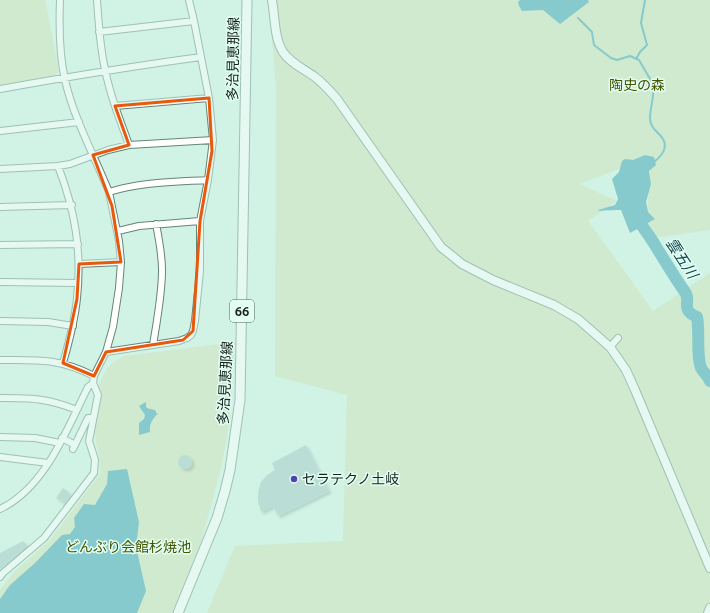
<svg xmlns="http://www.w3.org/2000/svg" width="710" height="613" viewBox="0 0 710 613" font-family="Ubuntu,'Noto Sans JP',sans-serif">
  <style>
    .green { fill: #cfdfb1 }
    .water { fill: #2f9ab0 }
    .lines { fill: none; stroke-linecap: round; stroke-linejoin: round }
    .stream { stroke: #2f9ab0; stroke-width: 2 }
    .river { stroke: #2f9ab0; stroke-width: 12 }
    .building { fill: #a0c6c4; filter: url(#shadow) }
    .street-casing { stroke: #658579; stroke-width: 8 }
    .secondary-casing { stroke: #658579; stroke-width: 10 }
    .primary-casing { stroke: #658579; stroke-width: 11 }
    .street { stroke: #fff; stroke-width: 6 }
    .secondary { stroke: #fff; stroke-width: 8 }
    .primary { stroke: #fff; stroke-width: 9 }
    .marked { fill: none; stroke: #e8590c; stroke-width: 3; stroke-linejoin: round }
    .poi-dot { fill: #513eb6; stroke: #e3fef3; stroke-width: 1.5 }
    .labels { text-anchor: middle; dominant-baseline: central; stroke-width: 3; stroke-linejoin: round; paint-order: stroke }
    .shield { fill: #e3fef3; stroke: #54655e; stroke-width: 1 }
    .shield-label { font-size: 13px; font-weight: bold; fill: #16231e }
    .street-label { font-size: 14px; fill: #16231e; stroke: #e3fef3 }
    .park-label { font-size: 14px; fill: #415400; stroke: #e3fef3 }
    .poi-label { font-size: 14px; fill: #16231e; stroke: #e3fef3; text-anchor: start }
    .water-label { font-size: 15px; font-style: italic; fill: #17454f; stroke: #e3fef3 }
  </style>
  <defs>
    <filter id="shadow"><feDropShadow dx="2.5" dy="2.5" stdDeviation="1" flood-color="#0004"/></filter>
  </defs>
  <rect width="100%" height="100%" fill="#d0f3e5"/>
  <path class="green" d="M0,0H45L59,71L56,75L0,86Z
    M269,0H710V230L645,239L651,157L579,184L617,201L588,221L653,311L710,273V271V613H207L235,546L343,541L347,395L275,376L276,88Z
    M235,342L229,425L221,468L201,542L172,613H0V590L13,573L49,541L100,474C102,460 96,447 95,433C94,415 104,406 98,387C105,371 108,364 125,356Z"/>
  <path class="water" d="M520,0H588L589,2L560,24L543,10L522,11L519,6L518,2Z
    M645,155L654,157L656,165L649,171L651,184L646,202L648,212L655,219L630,233L621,210C614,210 607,210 599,211L598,210L615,205L618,199L612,179L619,172L622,161L625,159L633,160Z
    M146,402V407C149,410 152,408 156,411V413H158C152,420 149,424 150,432L139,435V423L144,419L145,415L139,406Z
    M127,469L139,522L136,547L146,591L137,613H0V599L10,585L35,563L62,535L70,534L75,527L74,518L84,504L95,505L107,484L108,471Z"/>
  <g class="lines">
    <path class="stream" d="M578,18L592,32L594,45L611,58L617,60L630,56L639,60L653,84C655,96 650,107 650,118C650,133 669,135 664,150C662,155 659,158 654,162
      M636,59L640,52L647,45L641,23L645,0"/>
    <path class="river" d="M634,213C641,226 651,237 658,250C667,264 675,278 685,292C692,302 679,309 697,317C700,332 696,355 701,368C704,373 708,376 710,381"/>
  </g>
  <path class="building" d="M306,445L329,491L278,516L273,506L261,512L258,501V492L261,482L267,475L275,470L272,463Z
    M178 462a7 7 0 1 1 14 0a7 7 0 1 1-14 0Z
    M63,488L71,494L65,504L56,498Z
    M23,541L27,545L0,570V553Z"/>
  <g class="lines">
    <defs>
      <path id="street" d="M97,0C99,29 101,58 109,86C114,106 122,125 129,145
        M99,32L194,21
        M0,89C67,77 134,66 201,57
        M115,106L209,98
        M0,131L79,122
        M58,166C75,210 82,251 77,298C75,320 69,342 63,363
        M0,169L58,166L70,164L108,150L129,145L213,140
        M109,192C141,182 174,182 208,180
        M0,207L72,205
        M118,231L139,226L200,221
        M0,245L78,244
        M79,264L121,262
        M0,282L78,283
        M0,321L48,322L73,326
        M153,345C157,320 162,295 162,270C162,255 159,239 156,224
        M610,347L618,338
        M106,352L179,341L187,338L191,335L193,331L195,321L200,271V221L208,180L213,140L209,98L194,21L189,0
        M0,360C38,360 58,358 94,376
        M0,398C31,398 47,398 77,410
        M0,437L35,438L60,443
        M62,438L75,445
        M73,449L88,418H93
        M0,457L48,463
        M0,509C45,488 67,429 88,387L93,383
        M0,577L3,573L44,538L94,473L95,460L89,441L98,395L93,383L94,376L106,352L113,327L119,288L121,262L119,241L109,192C94,155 74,119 65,80C59,54 59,26 60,0"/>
      <path id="secondary" d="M272,0C275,16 274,38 283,52C290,63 304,69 315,77C323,83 330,91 337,99L441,247L462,264L493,280L554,305L578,319L610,347L626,370L635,390L710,568
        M708,613L710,608"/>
      <path id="primary" d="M178,613L217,518L225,491L230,470L240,400L247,0"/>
    </defs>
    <use href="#street" class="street-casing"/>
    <use href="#secondary" class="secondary-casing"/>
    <use href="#primary" class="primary-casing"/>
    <use href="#street" class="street"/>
    <use href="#secondary" class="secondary"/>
    <use href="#primary" class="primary"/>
  </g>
  <path d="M0 0H710V613H0ZM209,98L212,151L200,221L193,331L183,340L106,352L94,376L63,363L77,299L79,264L121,262L112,206L93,155L129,145L115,106Z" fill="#d0f3e5" fill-opacity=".55" fill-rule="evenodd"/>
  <path class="marked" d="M209,98L212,151L200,221L193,331L183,340L106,352L94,376L63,363L77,299L79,264L121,262L112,206L93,155L129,145L115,106Z"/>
  <circle class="poi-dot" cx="294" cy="479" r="4"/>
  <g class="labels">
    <rect class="shield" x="230" y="300" width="24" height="22" rx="3"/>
    <g class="shield-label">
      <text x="242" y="311">66</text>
    </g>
    <g class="street-label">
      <text transform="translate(233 59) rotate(-89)">多治見恵那線</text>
      <text transform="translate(225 383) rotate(-87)">多治見恵那線</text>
    </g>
    <g class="park-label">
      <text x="637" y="85">陶史の森</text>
      <text x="128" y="547">どんぶり会館杉焼池</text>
    </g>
    <g class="poi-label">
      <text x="302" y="479">セラテクノ土岐</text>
    </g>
    <g class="water-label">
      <text transform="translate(682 258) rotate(57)">雲五川</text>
    </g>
  </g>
</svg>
